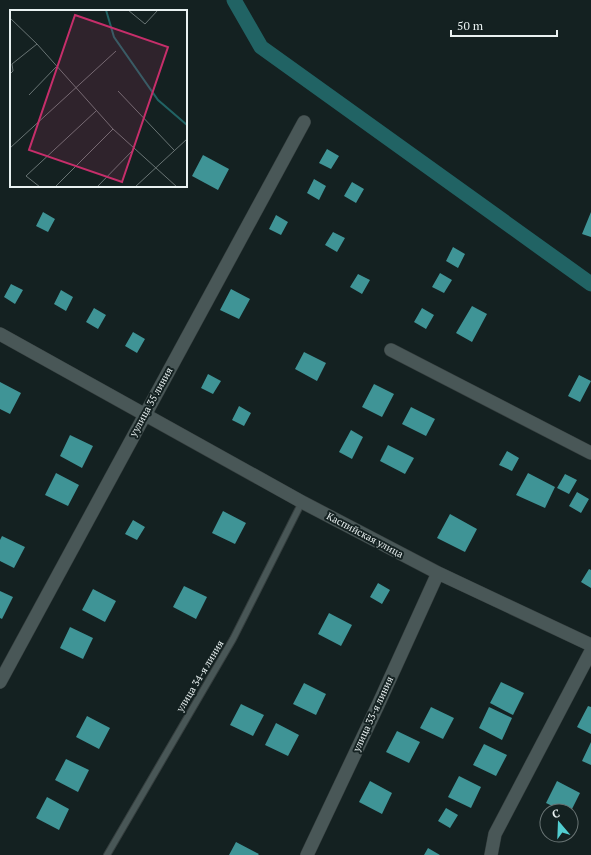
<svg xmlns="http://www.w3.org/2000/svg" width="591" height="855" viewBox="0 0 591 855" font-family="'PT Serif',serif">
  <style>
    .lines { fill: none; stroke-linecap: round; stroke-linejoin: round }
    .canal { stroke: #216364; stroke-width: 15 }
    .building { fill: #3f9496 }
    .lane-casing { stroke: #353e3e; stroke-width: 8 }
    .street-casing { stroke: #353e3e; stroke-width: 14 }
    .lane { stroke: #495757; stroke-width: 6 }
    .street { stroke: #495757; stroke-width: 13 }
    .labels { text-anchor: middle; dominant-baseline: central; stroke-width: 4; stroke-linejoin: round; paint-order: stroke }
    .street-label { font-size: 10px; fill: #e9f1f1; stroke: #142121 }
    .inset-river { fill: none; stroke: #216364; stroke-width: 2 }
    .inset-road { fill: none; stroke: #697474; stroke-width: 1 }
    .view { fill: #c62e6a; fill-opacity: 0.15; stroke: #c62e6a; stroke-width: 2 }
    .inset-edge { fill: none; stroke: #e9f1f1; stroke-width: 2 }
  </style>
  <rect width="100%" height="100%" fill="#142121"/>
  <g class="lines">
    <path class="canal" d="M234,0L261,47L591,284"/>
  </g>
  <path class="building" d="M327,149L339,156L331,169L319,163Z
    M203,155L229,169L218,190L192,176Z
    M314,179L326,186L319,200L307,193Z
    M352,182L364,189L356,203L344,196Z
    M43,212L55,219L48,232L36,226Z
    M591,212V237L582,234Z
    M276,215L288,222L281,235L269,229Z
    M333,232L345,238L337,252L325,245Z
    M453,247L465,254L458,268L446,261Z
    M440,273L452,280L444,293L432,287Z
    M358,274L370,280L362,294L350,287Z
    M11,284L23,290L15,304L4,297Z
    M231,289L250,299L239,319L220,310Z
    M61,290L73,297L66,311L54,304Z
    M472,306L487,314L472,342L456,333Z
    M94,308L106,315L98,329L86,322Z
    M422,308L434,315L426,329L414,322Z
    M133,332L145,339L137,353L125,346Z
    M304,352L326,363L317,381L295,369Z
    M208,374L221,381L213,394L201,388Z
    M579,375L591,381L580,402L568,396Z
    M0,382L21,393L10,414L0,409Z
    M374,384L394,394L382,417L362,407Z
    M239,406L251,413L244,426L232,420Z
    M411,407L435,419L426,436L402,424Z
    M351,430L363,437L352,459L339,452Z
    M70,435L93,446L82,468L60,456Z
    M388,445L414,458L405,474L380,461Z
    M507,451L519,458L512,471L499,465Z
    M56,473L79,485L68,506L45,495Z
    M528,473L555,487L545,508L516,495Z
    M565,474L577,480L569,494L557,488Z
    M577,492L589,499L581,513L569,506Z
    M223,511L246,523L235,544L212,533Z
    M450,514L477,529L465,552L437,538Z
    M133,520L145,527L137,540L125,534Z
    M2,536L25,547L14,568L0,561V540Z
    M589,569L591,570V588L581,582Z
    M378,583L390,590L382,604L370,597Z
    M184,586L207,597L196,619L173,607Z
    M93,589L116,601L105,622L82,610Z
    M0,591L13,597L2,619L0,618Z
    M329,613L352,625L341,646L318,634Z
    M70,627L93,638L83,659L60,648Z
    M501,682L524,693L513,715L490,703Z
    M304,683L326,694L316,715L293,704Z
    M241,704L264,715L253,736L230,725Z
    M588,706L591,707V734L577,727Z
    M431,707L454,718L443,739L420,728Z
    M489,707L512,718L502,740L479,728Z
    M87,716L110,728L99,749L76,737Z
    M276,723L299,735L288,756L265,745Z
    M397,731L420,742L409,763L386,752Z
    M591,742V765L582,761Z
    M484,744L507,755L496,776L473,765Z
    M66,759L89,770L78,792L55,780Z
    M459,776L481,787L471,808L448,797Z
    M370,781L392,793L382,814L359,802Z
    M557,781L580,793L571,811H563L546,803Z
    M47,797L69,809L59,830L36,818Z
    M446,808L458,815L450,828L438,821Z
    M236,842L259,854L258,855H229Z
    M428,848L440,855H424Z"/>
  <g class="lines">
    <defs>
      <path id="lane" d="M107,855L233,639L302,502"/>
      <path id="street" d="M0,334L302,502L438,573L591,645
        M391,350L591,453
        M0,682L304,122
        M307,855L378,705L438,573
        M491,855L495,834L591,651"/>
    </defs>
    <use href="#lane" class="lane-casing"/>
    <use href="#street" class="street-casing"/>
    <use href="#lane" class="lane"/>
    <use href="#street" class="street"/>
  </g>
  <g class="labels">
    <g class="street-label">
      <text transform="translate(151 402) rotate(-61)">уулица 35 линия</text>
      <text transform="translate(365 535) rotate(28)">Каспийская улица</text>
      <text transform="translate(200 676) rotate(-59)">улица 34-я линия</text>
      <text transform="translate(373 714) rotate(-65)">улица 33-я линия</text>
    </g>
  </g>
  <g transform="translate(10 10)">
    <rect width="177" height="177" fill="#142121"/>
    <path class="inset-river" d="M96,0L104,27L148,90L177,115"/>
    <path class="inset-road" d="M118,0L135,14L148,0M0,8L27,34L103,119L167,177M0,64L3,61L2,54L27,34M108,81L164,140M19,85L46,57M0,138L106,41M30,177L16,166L86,101M45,177L103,119M87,177L124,139M125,177L177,129"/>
    <path class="view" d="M65,5L158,37L112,172L19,140Z"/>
    <rect width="177" height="177" class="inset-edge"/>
  </g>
  <g transform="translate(559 823) rotate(341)"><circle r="19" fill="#142121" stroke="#697474"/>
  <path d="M0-3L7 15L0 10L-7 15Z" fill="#52cdd0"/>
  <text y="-6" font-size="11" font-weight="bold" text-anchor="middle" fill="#e9f1f1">С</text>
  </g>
  <path d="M451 30v6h106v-6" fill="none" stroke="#e9f1f1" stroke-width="2"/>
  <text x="457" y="30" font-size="12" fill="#e9f1f1" stroke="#142121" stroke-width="3" paint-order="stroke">50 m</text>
</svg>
